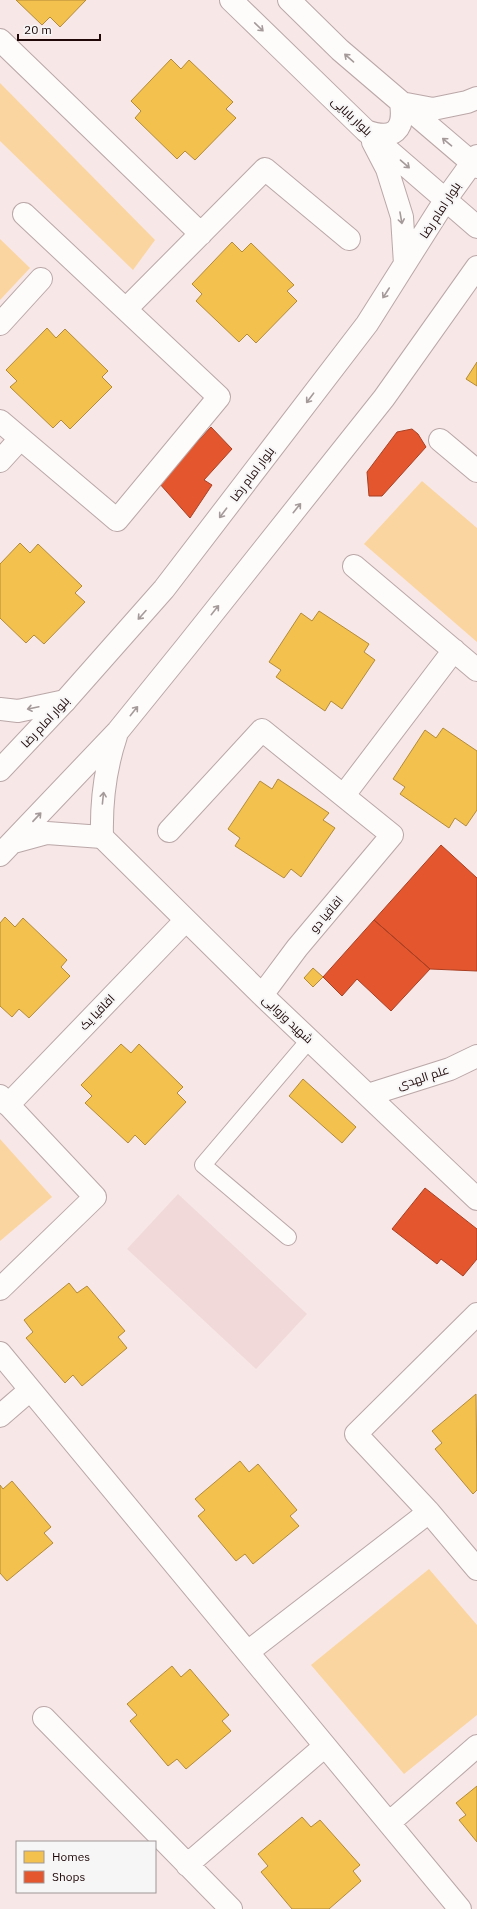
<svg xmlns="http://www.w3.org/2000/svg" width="477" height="1909" viewBox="0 0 477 1909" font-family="'IBM Plex Sans',Cairo,sans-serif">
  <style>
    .built { fill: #f2d9d9 }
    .green { fill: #fbd5a0 }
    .homes { fill: #f2c14e; stroke: #b38a39 }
    .shops { fill: #e4572e; stroke: #a93f23 }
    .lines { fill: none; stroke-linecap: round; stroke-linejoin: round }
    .lane-casing { stroke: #baa7a7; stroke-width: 18 }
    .street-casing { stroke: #baa7a7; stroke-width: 24 }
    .secondary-casing { stroke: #baa7a7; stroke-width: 24 }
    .lane { stroke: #fefbfb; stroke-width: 16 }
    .street { stroke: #fefbfb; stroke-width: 22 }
    .secondary { stroke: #fefbfb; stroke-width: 22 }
    .oneway { stroke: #a59a9a }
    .labels { text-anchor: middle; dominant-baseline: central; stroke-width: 4; stroke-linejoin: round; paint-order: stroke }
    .street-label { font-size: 12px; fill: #200809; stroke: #f6f6f6 }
  </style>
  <rect width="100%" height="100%" fill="#f7e7e7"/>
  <path class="built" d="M178,1194L307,1314L256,1369L127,1249Z"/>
  <path class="green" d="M0,83L155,240L133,270L0,141Z
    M0,239L30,268L0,300Z
    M422,481L477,528V642L364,544Z
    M0,1139L52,1197L0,1241Z
    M429,1569L477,1625V1715L404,1774L311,1665Z"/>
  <path class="homes" d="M16,0H86L60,27L50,17L42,25Z
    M171,59L181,69L189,60L233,102L226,109L236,118L195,160L185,151L177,159L135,118L141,111L131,101Z
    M232,242L242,252L251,243L294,285L287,291L297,301L256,343L247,334L239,342L196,301L202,294L192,284Z
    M47,328L56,338L65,329L108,371L102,377L112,387L70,429L61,420L53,428L10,387L17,381L6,370Z
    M477,362V386L466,379Z
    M20,543L30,553L38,544L82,586L75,593L85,602L44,644L34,635L26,643L0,618V564Z
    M319,611L369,644L364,652L375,660L342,709L331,701L325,711L276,677L281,670L269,662L301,613L312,621Z
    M443,728L477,751V810L466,826L455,818L449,828L400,794L405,787L393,779L425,730L436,738Z
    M278,779L329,813L323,820L335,828L301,877L291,869L284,878L235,846L240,838L228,829L260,781L272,789Z
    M5,917L15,927L23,918L67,960L61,967L70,976L29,1018L19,1009L12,1017L0,1006V923Z
    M313,968L323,977L313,987L304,978Z
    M121,1044L131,1053L139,1044L183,1087L177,1093L186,1102L145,1145L135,1135L128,1143L85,1103L92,1096L81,1085Z
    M303,1079L356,1127L342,1143L289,1096Z
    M69,1283L77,1293L87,1286L125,1331L118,1337L127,1348L82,1386L73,1375L65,1383L26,1338L33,1332L24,1320Z
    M476,1394L477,1490L473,1494L435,1449L442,1443L432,1431Z
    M240,1461L249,1472L258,1464L297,1510L290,1516L299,1526L253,1564L245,1554L236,1561L198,1516L205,1510L195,1499Z
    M12,1481L51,1527L44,1533L53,1543L7,1581L0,1573V1485L3,1489Z
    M172,1666L181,1677L190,1669L229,1715L222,1721L231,1731L186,1769L177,1759L168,1766L130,1721L137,1715L127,1704Z
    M477,1786V1842L459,1820L466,1815L456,1803Z
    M302,1817L311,1827L320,1820L360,1865L353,1871L361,1881L329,1909H292L261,1872L268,1866L258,1854Z"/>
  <path class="shops" d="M211,427L232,449L204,480L212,485L190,518L159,483Z
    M412,429L418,434L426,447L382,496H369L367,472L397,432Z
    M441,845L477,878V971L430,969L374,920Z
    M374,920L430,969L391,1011L357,979L342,996L323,977Z
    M425,1188L477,1229V1259L463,1276L441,1259L437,1264L392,1229Z"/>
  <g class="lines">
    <defs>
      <path id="lane" d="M288,1237L203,1165L310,1039"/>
      <path id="street" d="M0,40L201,234
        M126,309L265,169L349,239
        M0,324L41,279
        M0,421L117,520L219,397L24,214
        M440,440L477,471
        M0,461L20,439
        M354,566L477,670
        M0,709L18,711L65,701
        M344,795L454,650
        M169,831L262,730L392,835L297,948L262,995
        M102,837L262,995L477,1199
        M368,1095L450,1069L477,1056
        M0,1096L95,1197L0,1289
        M8,1105L186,920
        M477,1314L356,1434L429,1512L477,1569
        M0,1353L460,1909
        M0,1416L30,1390
        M249,1651L429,1512
        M44,1718L231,1909
        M389,1823L477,1746
        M187,1865L325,1746"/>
      <path id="secondary" d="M231,0L366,131L477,227
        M289,0L340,50L477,167
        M366,131C394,141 405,130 401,103L433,109L467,102L477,98
        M373,142L387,169L402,217L405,264
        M0,770L65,701L164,589L367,324L446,199L477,156
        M14,842L47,833L102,837C101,801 105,769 116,736
        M0,855L118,731L186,647L384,398L477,267"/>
    </defs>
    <use href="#lane" class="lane-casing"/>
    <use href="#street" class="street-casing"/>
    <use href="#secondary" class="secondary-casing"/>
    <use href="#lane" class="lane"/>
    <use href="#street" class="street"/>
    <use href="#secondary" class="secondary"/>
  </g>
  <defs><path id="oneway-shaft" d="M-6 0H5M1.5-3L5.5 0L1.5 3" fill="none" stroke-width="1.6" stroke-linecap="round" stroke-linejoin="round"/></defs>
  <g class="oneway">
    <use href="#oneway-shaft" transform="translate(259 27) rotate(44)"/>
    <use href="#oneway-shaft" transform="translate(349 58) rotate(-139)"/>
    <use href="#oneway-shaft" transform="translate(447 142) rotate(-140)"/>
    <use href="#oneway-shaft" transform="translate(405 164) rotate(41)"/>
    <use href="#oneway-shaft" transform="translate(401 218) rotate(80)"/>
    <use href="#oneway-shaft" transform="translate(386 293) rotate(123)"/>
    <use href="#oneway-shaft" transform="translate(310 398) rotate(127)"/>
    <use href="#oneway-shaft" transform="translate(297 508) rotate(-51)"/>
    <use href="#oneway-shaft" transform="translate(223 513) rotate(127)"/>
    <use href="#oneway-shaft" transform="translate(215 610) rotate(-51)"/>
    <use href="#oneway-shaft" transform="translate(142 615) rotate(132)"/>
    <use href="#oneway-shaft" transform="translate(33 708) rotate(168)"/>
    <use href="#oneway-shaft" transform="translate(134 711) rotate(-51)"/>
    <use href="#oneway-shaft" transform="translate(103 798) rotate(-84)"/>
    <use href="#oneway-shaft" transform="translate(37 817) rotate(-47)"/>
  </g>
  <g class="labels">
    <g class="street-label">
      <text transform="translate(352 116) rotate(43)">بلوار بابایی</text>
      <text transform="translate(440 210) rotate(-57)">بلوار امام رضا</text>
      <text transform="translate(252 474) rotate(-53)">بلوار امام رضا</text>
      <text transform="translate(45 722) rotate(-47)">بلوار امام رضا</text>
      <text transform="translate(326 914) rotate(-50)">اقاقیا دو</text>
      <text transform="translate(97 1012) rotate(-46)">اقاقیا یک</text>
      <text transform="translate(288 1019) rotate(43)">شهید وزوایی</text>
      <text transform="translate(423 1077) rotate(-18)">علم الهدی</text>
    </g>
  </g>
  <rect x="16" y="1841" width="140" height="52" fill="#f6f6f6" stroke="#a09797"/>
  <rect x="24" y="1851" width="20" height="12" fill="#f2c14e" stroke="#a09797"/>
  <text x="52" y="1861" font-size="12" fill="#200809">Homes</text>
  <rect x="24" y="1871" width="20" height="12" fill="#e4572e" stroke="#a09797"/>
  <text x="52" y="1881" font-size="12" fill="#200809">Shops</text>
  <path d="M18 34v6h82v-6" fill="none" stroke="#200809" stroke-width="2"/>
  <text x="24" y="34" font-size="12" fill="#200809" stroke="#f6f6f6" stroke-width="3" paint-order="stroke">20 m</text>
</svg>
